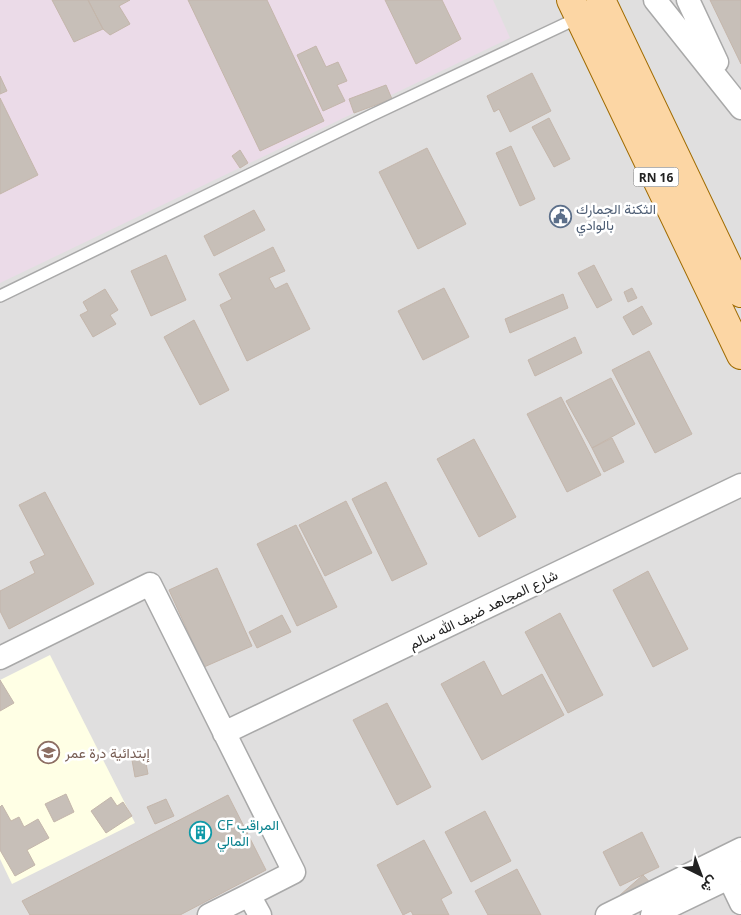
<svg xmlns="http://www.w3.org/2000/svg" width="741" height="915" viewBox="0 0 741 915" font-family="'Open Sans',Vazirmatn,sans-serif">
  <style>
    .residential { fill: #e0dfdf }
    .industrial { fill: #ebdbe8 }
    .education { fill: #ffffe5 }
    .building { fill: #c7bfb8; stroke: #c4b6ab }
    .lines { fill: none; stroke-linecap: round; stroke-linejoin: round }
    .service-casing { stroke: #a9a9a9; stroke-width: 14 }
    .minor-casing { stroke: #a9a9a9; stroke-width: 25 }
    .primary-casing { stroke: #a06b00; stroke-width: 30 }
    .service { stroke: #fff; stroke-width: 11 }
    .minor { stroke: #fff; stroke-width: 22 }
    .primary { stroke: #fcd6a4; stroke-width: 28 }
    .labels { text-anchor: middle; dominant-baseline: central; stroke-width: 5; stroke-linejoin: round; paint-order: stroke }
    .shield { fill: #fff; stroke: #646464; stroke-width: 1 }
    .shield-label { font-size: 12px; font-weight: bold; fill: #222 }
    .service-label { font-size: 14px; fill: #4e5e75; stroke: #fff; text-anchor: start }
    .street-label { font-size: 14px; fill: #222; stroke: #fff }
    .education-label { font-size: 14px; fill: #785e54; stroke: #fff; text-anchor: start }
    .culture-label { font-size: 14px; fill: #0d838f; stroke: #fff; text-anchor: start }
  </style>
  <rect width="100%" height="100%" fill="#f2efe9"/>
  <path class="residential" d="M0,0H741V915H0Z"/>
  <path class="industrial" d="M0,0H493L510,38L0,283Z"/>
  <path class="education" d="M50,655L135,823L12,884L0,859V680Z"/>
  <path class="building" d="M52,0H88L103,29L74,42Z
    M88,0H130L119,6L130,24L110,35L103,29Z
    M188,0H267L324,121L260,151Z
    M385,0H442L461,39L416,64Z
    M710,0H741V64Z
    M316,46L326,67L338,62L347,81L337,85L345,101L323,111L297,55Z
    M532,73L551,111L510,132L499,109L494,112L487,96Z
    M0,76L7,91L0,94Z
    M386,85L392,99L354,113L349,99Z
    M0,98L38,175L0,194Z
    M549,118L570,159L554,167L532,127Z
    M511,146L535,199L520,206L496,153Z
    M427,148L466,224L418,249L379,172Z
    M240,150L248,163L240,168L232,156Z
    M254,210L265,230L214,256L204,236Z
    M273,247L285,271L269,278L275,289L287,283L310,329L247,361L220,305L232,299L219,274Z
    M166,255L186,300L151,316L131,271Z
    M594,265L612,300L597,308L578,273Z
    M444,288L469,337L423,360L398,311Z
    M632,288L637,298L628,302L624,292Z
    M105,289L118,310L110,315L116,324L93,337L80,315L88,311L83,302Z
    M563,294L568,308L510,333L505,319Z
    M642,306L652,324L633,335L623,317Z
    M194,320L229,390L200,405L164,337Z
    M575,337L582,353L535,376L528,360Z
    M649,351L692,434L655,453L612,370Z
    M611,378L635,424L592,448L566,401Z
    M561,397L601,475L567,492L527,414Z
    M612,438L624,462L604,472L592,448Z
    M474,439L516,517L479,537L437,459Z
    M386,482L427,564L392,581L352,499Z
    M45,492L94,584L9,629L0,611V591L35,573L30,562L45,555L19,505Z
    M346,501L372,553L325,576L299,525Z
    M296,525L337,607L297,626L257,544Z
    M217,568L252,646L204,667L169,590Z
    M648,571L688,649L653,667L613,590Z
    M560,613L603,695L568,713L525,632Z
    M282,615L291,632L257,648L249,632Z
    M484,661L502,696L542,674L564,715L482,760L441,684Z
    M0,680L14,703L0,711Z
    M387,703L431,787L397,805L353,720Z
    M145,758L148,774L135,777L132,760Z
    M66,794L74,812L54,822L45,804Z
    M228,795L266,870L180,915H30L22,901Z
    M111,797L117,806L123,802L132,816L106,833L91,811Z
    M166,799L174,816L155,824L147,807Z
    M2,805L11,821L19,817L24,827L38,819L49,838L27,850L35,865L15,876L0,850V807Z
    M485,811L511,861L471,882L445,832Z
    M642,832L659,867L620,886L603,852Z
    M424,840L452,893L441,899L449,915H413L411,911L403,915L377,865Z
    M517,869L541,915H488L475,891Z
    M643,875L656,889L628,903L620,895Z"/>
  <g class="lines">
    <defs>
      <path id="service" d="M0,296L372,115L580,17"/>
      <path id="minor" d="M655,0L741,108
        M688,0L717,62
        M0,658L150,584L294,872L249,895
        M224,733L741,485
        M729,878L741,903
        M209,915L249,895L260,915
        M607,915L741,849
        M652,915L741,872"/>
      <path id="primary" d="M571,0L741,355
        M601,0L741,293"/>
    </defs>
    <use href="#service" class="service-casing"/>
    <use href="#minor" class="minor-casing"/>
    <use href="#primary" class="primary-casing"/>
    <use href="#service" class="service"/>
    <use href="#minor" class="minor"/>
    <use href="#primary" class="primary"/>
  </g>
  <defs>
    <symbol id="civic-ring" viewBox="-11 -11 22 22"><circle r="9.5" fill="#fff" stroke="#5c6f8a" stroke-width="1.5"/><path d="M-.6-6.5H3V-4.5H.6V-3L4-1V1h2V6H-6V1h2V-1L-.6-3ZM-1.2 2.5V6h2.4V2.5Z" fill="#5c6f8a"/></symbol>
    <symbol id="school-ring" viewBox="-11 -11 22 22"><circle r="9.5" fill="#fff" stroke="#8d6e63" stroke-width="1.5"/><path d="M0-5L7-2L0 1L-7-2ZM-4 1L0 2.5L4 1V4Q0 6-4 4Z" fill="#8d6e63"/></symbol>
    <symbol id="building-ring" viewBox="-11 -11 22 22"><circle r="9.5" fill="#fff" stroke="#0f9aa8" stroke-width="1.5"/><path d="M-4-6H4V6H1V3H-1V6H-4ZM-2.5-4.3h1.7v1.8h-1.7ZM.8-4.3h1.7v1.8H.8ZM-2.5-1h1.7V.8h-1.7ZM.8-1h1.7V.8H.8Z" fill="#0f9aa8"/></symbol>
  </defs>
  <g fill-rule="evenodd">
    <use href="#civic-ring" x="548" y="204" width="25" height="25"/>
    <use href="#school-ring" x="36" y="740" width="25" height="25"/>
    <use href="#building-ring" x="188" y="820" width="25" height="25"/>
  </g>
  <g class="labels">
    <rect class="shield" x="633.5" y="167.5" width="45" height="19" rx="4"/>
    <g class="shield-label">
      <text x="656" y="177">RN 16</text>
    </g>
    <g class="service-label">
      <text x="576" y="208">الثكنة الجمارك<tspan x="576" dy="16">بالوادي</tspan></text>
    </g>
    <g class="street-label">
      <text transform="translate(483 609) rotate(-26)">شارع المجاهد ضيف الله سالم</text>
    </g>
    <g class="education-label">
      <text x="65" y="752">إبتدائية درة عمر</text>
    </g>
    <g class="culture-label">
      <text x="217" y="824">CF المراقب<tspan x="217" dy="16">المالي</tspan></text>
    </g>
  </g>
  <g transform="translate(701 875) rotate(138)" stroke="#ffffff" stroke-width="4" paint-order="stroke">
  <path d="M0-4L9 19L0 12L-9 19Z" fill="#222222"/>
  <text y="-8" font-size="14" font-weight="bold" text-anchor="middle" fill="#222222">ش</text>
  </g>
</svg>
